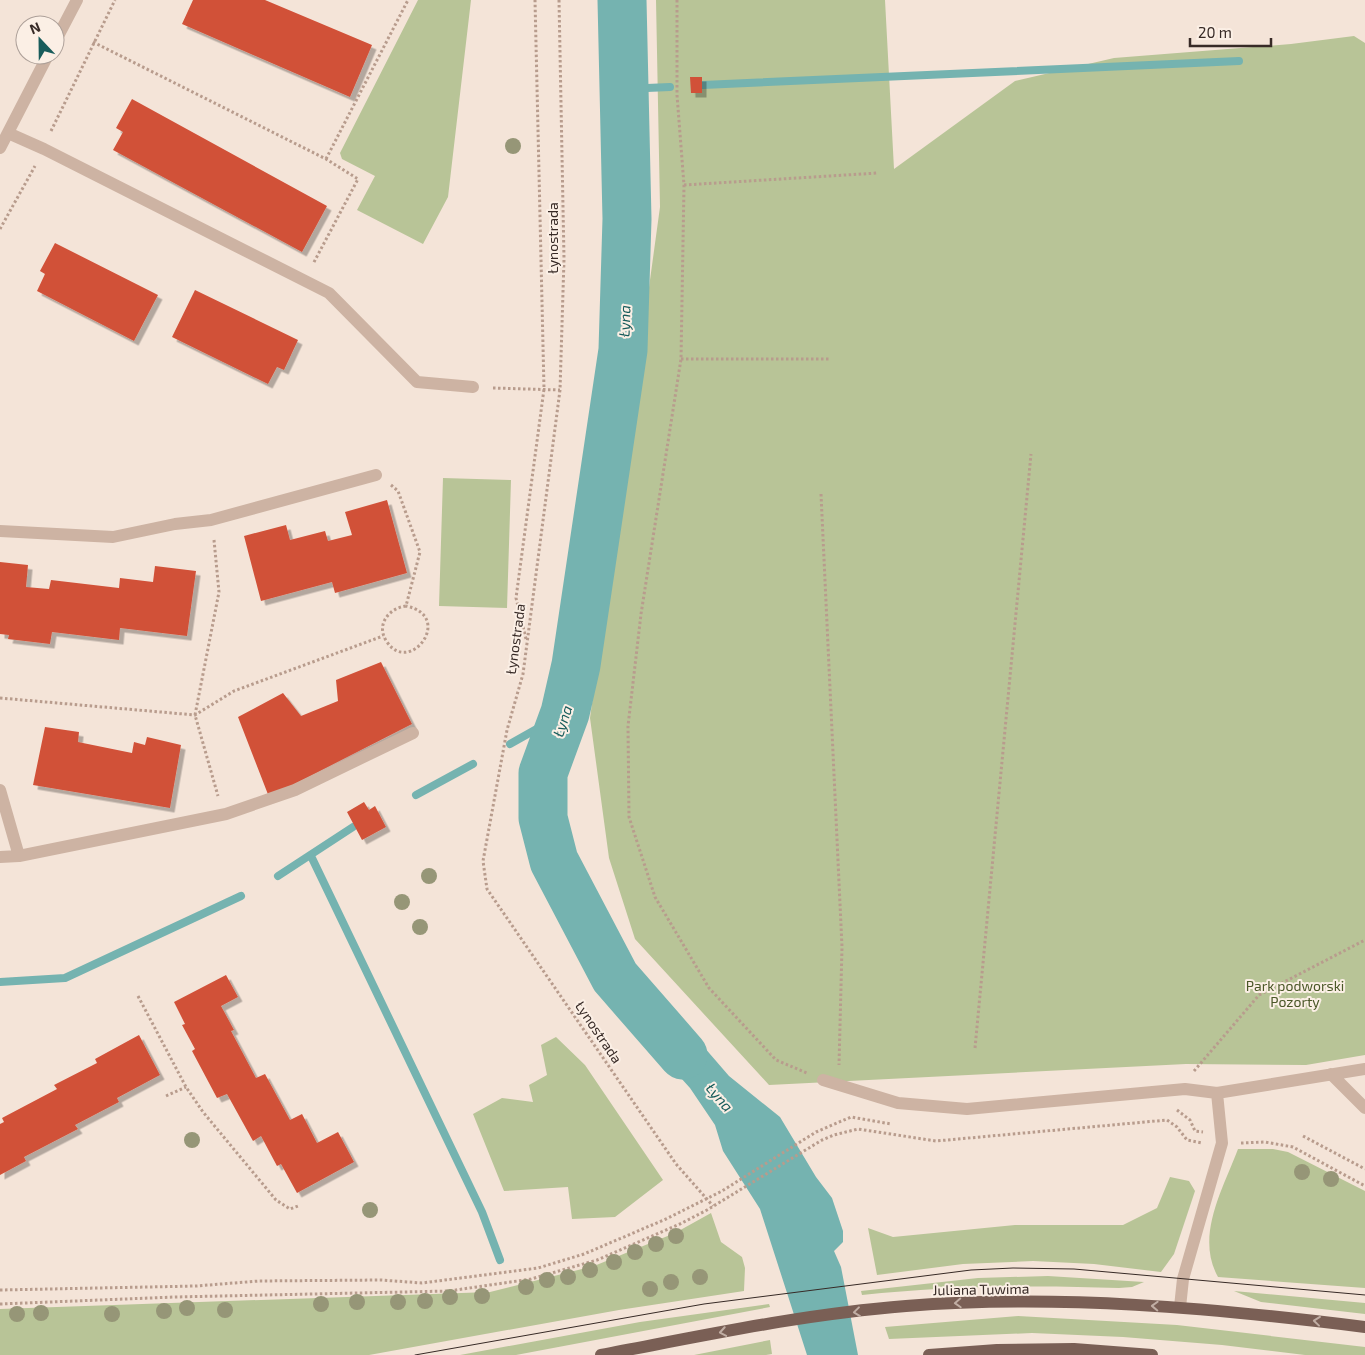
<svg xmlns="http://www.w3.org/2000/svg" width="1365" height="1355" viewBox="0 0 1365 1355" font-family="'Exo 2',sans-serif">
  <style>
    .green { fill: #b8c497 }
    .water { fill: #75b3b0 }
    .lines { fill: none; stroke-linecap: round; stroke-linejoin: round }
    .stream { stroke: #75b3b0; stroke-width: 8 }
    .river { stroke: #75b3b0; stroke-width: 49 }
    .building { fill: #d15139; filter: url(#shadow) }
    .path { stroke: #b89c8d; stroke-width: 3; stroke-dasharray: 2.5 2.5; stroke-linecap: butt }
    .minor { stroke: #cdb3a3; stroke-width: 12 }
    .major { stroke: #7a5f55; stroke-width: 12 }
    .tram { stroke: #372a26; stroke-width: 1 }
    .tree { fill: #969677 }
    .oneway { stroke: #c1aea4 }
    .labels { text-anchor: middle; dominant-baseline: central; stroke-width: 4; stroke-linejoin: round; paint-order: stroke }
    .street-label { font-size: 14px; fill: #372a26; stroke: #fbefe5 }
    .park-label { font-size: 14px; fill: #4a5727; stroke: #fbefe5 }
    .water-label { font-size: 15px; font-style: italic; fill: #185c5b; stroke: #fbefe5 }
  </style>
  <defs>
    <filter id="shadow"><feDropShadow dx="4.5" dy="4.5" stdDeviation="0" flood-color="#0004"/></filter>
  </defs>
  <rect width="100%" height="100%" fill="#f4e4d8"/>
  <path class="green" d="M418,0H471L448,197L423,244L357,210L375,176L342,159L340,153Z
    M656,0H885L894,169L1015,81L1114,58L1291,44L1354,36L1365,43V1055L1306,1065L1186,1064L769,1085L635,939L609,858L590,718L660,207Z
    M443,478L511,480L507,608L439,606Z
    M556,1037L585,1065L663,1180L615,1217L572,1219L568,1187L504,1191L473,1114L502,1098L533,1102L529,1085L547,1075L541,1045Z
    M1238,1149H1273L1288,1152L1365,1191V1288L1218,1277C1195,1236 1223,1189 1238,1149Z
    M1170,1177L1189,1181L1195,1191L1174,1254L1161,1272L1094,1264L1033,1261L963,1264L877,1275L868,1228L893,1237L1015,1225H1123L1157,1208Z
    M711,1213L721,1242L742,1257L745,1268L744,1291L619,1310L369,1355H0V1309L490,1292L594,1266L675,1233Z
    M1048,1276L1144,1282L1132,1287L1119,1288C1033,1285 948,1286 862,1295L861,1291L978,1278Z
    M1234,1291L1365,1303V1314L1261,1302Z
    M769,1304L770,1307L516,1355H460L640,1322Z
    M1018,1316L1177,1325L1365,1347V1355H1305L1222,1345L1123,1337L1032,1333L889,1339L885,1327Z
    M770,1340L772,1354L766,1355H694Z"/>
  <path class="water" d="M659,995L729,1076L780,1117L816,1177L832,1198L843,1231V1242L834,1251L841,1267L858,1355H807L760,1209L723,1151L715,1125L690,1088L624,1015Z"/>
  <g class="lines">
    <path class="stream" d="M703,85L1239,61
      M624,89L670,87
      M510,744L565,713
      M416,795L473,764
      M311,856L482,1212L500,1260
      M278,876L353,827
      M0,982L65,978L241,896"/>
    <path class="river" d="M622,0L627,219L623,350L576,665L565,713L543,773V818L554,861L615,977L683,1055"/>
  </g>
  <path class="building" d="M193,0H265L372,45L350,97L182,24Z
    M690,77H702V93H691Z
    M132,99L327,206L302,252L113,150L123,132L116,128Z
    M55,243L158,295L134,341L37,291L45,274L40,271Z
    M195,290L298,340L284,370L277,367L268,384L172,337Z
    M387,500L407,573L335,593L332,582L261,601L244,536L286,525L290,540L325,531L328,541L352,535L345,512Z
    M0,562L28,565L26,587L49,589L51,580L119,588L120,578L153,582L155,566L196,571L187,636L120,628L119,640L52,632L50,644L8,639L9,635L0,634Z
    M381,662L412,724L269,797L238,717L283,693L301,716L338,701L336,680Z
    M45,727L79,732L78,742L132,753L134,742L145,745L147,737L181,745L170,808L33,785Z
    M364,802L369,810L375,806L386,827L362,840L347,812Z
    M226,975L238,997L221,1006L234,1030L231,1031L256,1078L265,1074L290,1120L302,1114L317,1143L338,1132L354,1162L297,1193L281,1164L277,1166L261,1136L253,1141L227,1094L217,1098L192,1051L195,1049L182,1025L185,1024L174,1002Z
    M139,1035L160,1075L117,1098L119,1102L75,1125L78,1129L24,1157L26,1161L0,1175V1124L4,1122L2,1118L57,1089L54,1085L97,1063L95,1059Z"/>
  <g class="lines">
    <path class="path" d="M559,0L564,259L560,390L523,674L507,730L483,861L487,889L676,1164L713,1206
      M677,0V95L684,185L681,359L641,614L628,726L629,817L655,897L709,988L776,1060L807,1073
      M93,42L326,159L358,179L313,264
      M51,131L115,0
      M326,159L408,0
      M684,185L878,173
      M0,229L35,166
      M681,359H831
      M493,388L560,390
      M391,485L398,491L420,552L406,606C389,608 375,625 387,642C410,676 455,616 406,606
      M821,494L842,947L839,1065
      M214,540L219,592L195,715L218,796
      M526,639L516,598L544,389L535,0
      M0,698L195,715L234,691L383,636
      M138,996L186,1087L203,1112L276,1200L290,1209L298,1206
      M975,1048L1031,454
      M1194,1071L1259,995L1365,940
      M166,1096L186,1087
      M1177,1110L1190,1120L1195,1131L1203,1132
      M1303,1136L1365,1169
      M1241,1143L1265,1142L1293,1147L1365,1186
      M0,1290L196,1286L259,1281L381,1280L422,1283L538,1268L584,1254L666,1219L722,1191L816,1132L851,1117L891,1124
      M0,1304L175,1297L449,1291L531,1279L597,1260L680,1224L707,1210L822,1140L834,1135L858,1129L936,1141L1167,1120L1177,1127L1187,1140L1202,1143"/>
    <path class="minor" d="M55,42L77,0
      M8,133L44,149L329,293L417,382L473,387
      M0,148L48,55
      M0,531L113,537L175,524L211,520L376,475
      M0,790L19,856
      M0,857L19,856L226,814L295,790L413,733
      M1331,1074L1365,1108
      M823,1080L898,1103L967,1109L1185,1089L1217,1093
      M1180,1307L1183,1279L1222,1143L1217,1093L1365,1069"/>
    <path class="major" d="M601,1355C702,1336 803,1314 906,1306C1059,1294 1213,1308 1365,1327
      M929,1355L997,1350L1074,1349L1152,1355"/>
    <path class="tram" d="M415,1355L704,1304L971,1270L1013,1268L1074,1269L1365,1295"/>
  </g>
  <g class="tree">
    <circle cx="513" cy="146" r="8"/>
    <circle cx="429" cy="876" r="8"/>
    <circle cx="402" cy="902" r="8"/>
    <circle cx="420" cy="927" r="8"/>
    <circle cx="192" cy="1140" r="8"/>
    <circle cx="1302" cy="1172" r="8"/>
    <circle cx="1331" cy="1179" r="8"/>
    <circle cx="370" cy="1210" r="8"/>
    <circle cx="676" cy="1236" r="8"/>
    <circle cx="656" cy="1244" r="8"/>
    <circle cx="635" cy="1252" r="8"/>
    <circle cx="614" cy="1262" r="8"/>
    <circle cx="590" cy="1270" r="8"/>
    <circle cx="568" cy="1277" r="8"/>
    <circle cx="700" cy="1277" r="8"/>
    <circle cx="547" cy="1280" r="8"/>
    <circle cx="671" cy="1282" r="8"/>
    <circle cx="526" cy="1287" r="8"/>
    <circle cx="650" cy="1289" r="8"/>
    <circle cx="482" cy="1296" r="8"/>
    <circle cx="450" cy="1297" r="8"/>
    <circle cx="425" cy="1301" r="8"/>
    <circle cx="357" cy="1302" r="8"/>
    <circle cx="398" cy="1302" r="8"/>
    <circle cx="321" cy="1304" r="8"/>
    <circle cx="187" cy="1308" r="8"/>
    <circle cx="225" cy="1310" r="8"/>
    <circle cx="164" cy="1311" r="8"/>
    <circle cx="41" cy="1313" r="8"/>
    <circle cx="17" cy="1314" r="8"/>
    <circle cx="112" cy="1314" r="8"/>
  </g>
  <defs><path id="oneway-chevron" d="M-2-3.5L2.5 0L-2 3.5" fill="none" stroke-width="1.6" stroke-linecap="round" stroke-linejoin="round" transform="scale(1.25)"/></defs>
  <g class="oneway">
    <use href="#oneway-chevron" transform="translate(958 1303) rotate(177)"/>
    <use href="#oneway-chevron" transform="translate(1155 1306) rotate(-178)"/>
    <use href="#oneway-chevron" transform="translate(857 1312) rotate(173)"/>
    <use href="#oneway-chevron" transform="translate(1317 1321) rotate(-174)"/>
    <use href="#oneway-chevron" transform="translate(723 1332) rotate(170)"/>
  </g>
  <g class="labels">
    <g class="street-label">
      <text transform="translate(552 238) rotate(-90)">Łynostrada</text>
      <text transform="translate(515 639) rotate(-82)">Łynostrada</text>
      <text transform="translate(599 1032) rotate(56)">Łynostrada</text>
      <text transform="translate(981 1289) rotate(-1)">Juliana Tuwima</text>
    </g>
    <g class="park-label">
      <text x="1295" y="985">Park podworski<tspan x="1295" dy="16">Pozorty</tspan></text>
    </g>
    <g class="water-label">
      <text transform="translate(624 321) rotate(-88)">Łyna</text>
      <text transform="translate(562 721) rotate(-72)">Łyna</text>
      <text transform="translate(720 1097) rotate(49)">Łyna</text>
    </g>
  </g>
  <g transform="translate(40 40) rotate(338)"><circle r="24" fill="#fbefe5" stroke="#ada099"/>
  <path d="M0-4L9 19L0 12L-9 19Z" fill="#185c5b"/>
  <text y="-8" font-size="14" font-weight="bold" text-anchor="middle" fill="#372a26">N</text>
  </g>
  <path d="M1190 38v8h81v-8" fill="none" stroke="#372a26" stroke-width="2.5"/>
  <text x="1198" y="38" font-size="15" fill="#372a26" stroke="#fbefe5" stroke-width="4" paint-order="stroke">20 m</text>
</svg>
